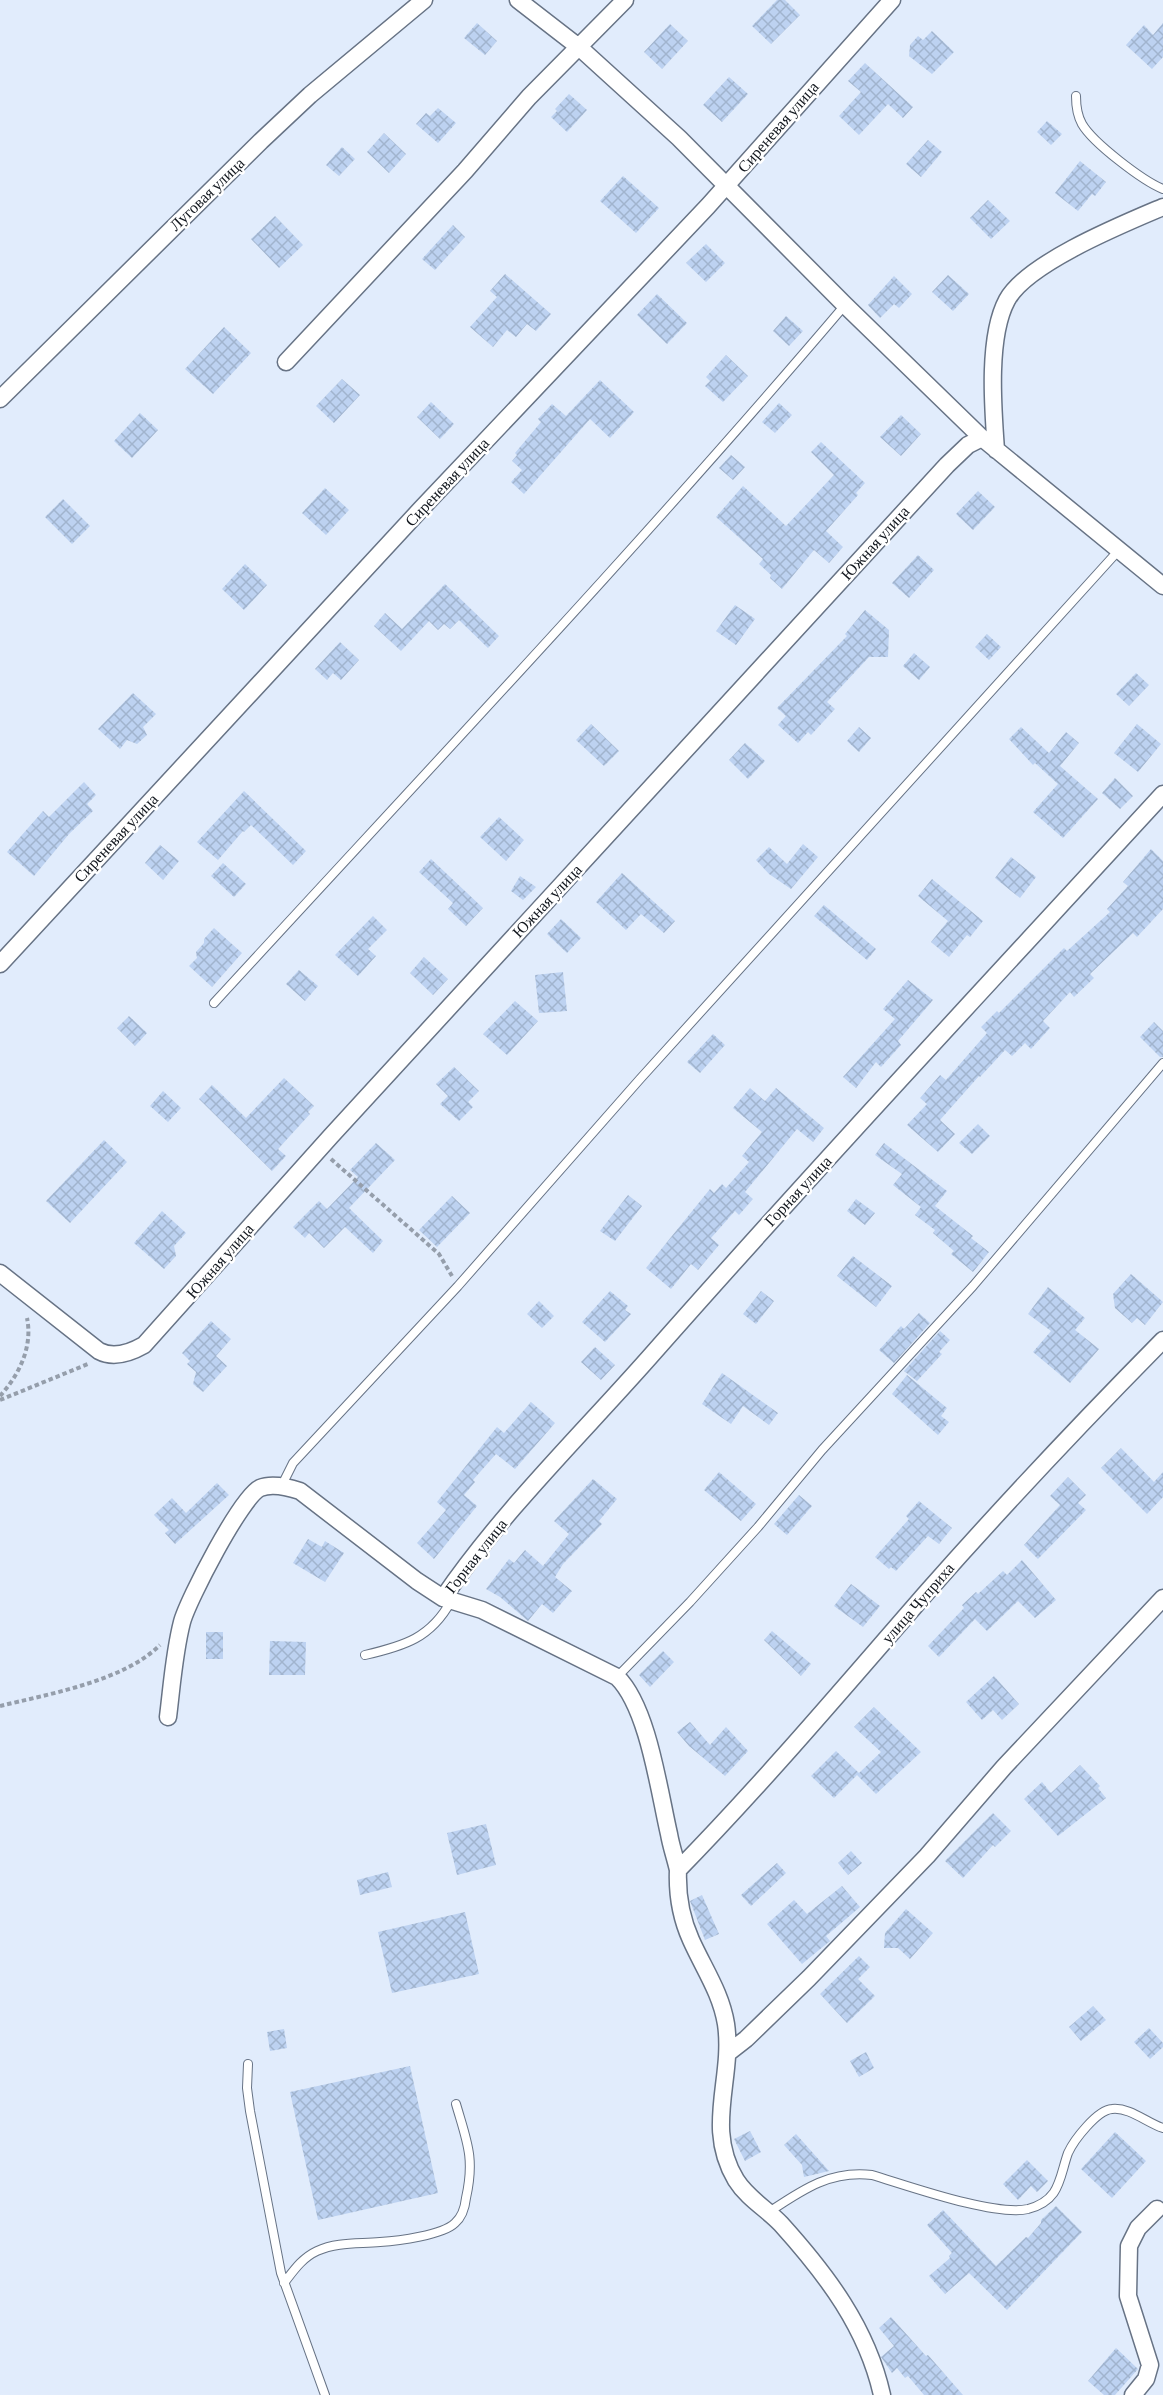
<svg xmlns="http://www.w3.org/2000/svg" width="1163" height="2395" viewBox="0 0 1163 2395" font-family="'Crimson Pro',serif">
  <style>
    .building { fill: url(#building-cross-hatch) }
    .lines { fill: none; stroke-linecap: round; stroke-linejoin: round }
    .service-casing { stroke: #677385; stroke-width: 10 }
    .minor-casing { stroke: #677385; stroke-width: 19 }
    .path { stroke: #959eab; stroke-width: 4; stroke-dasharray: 4.5 3; stroke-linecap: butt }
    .service { stroke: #fff; stroke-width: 8 }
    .minor { stroke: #fff; stroke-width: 16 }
    .labels { text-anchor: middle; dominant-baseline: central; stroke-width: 5; stroke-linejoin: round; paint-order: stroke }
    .street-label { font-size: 16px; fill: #11161d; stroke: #fff }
  </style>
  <defs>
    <pattern id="building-cross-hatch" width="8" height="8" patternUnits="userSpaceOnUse" patternTransform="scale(1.5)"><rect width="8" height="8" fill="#bdd2f1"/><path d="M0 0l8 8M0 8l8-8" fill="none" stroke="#a1b4ce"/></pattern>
  </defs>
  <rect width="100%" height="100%" fill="#e1ecfc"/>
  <path class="building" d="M777,0H785L800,15L771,44L752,26Z
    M477,23L497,41L485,55L464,38Z
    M1163,23V57L1152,69L1126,45L1144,25L1153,35Z
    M670,24L688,41L662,69L644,52Z
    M932,31L954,52L932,74L909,56L910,45L918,36L923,40Z
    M865,63L913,107L903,118L888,104L859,135L839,116L861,92L848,81Z
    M729,77L748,94L722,122L703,105Z
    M569,94L587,110L567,132L551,117L557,111L555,109Z
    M438,108L456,123L438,143L416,124L426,113L430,116Z
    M1047,121L1062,134L1051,145L1037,132Z
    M384,133L406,154L389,173L367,152Z
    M928,140L942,152L921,177L906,164Z
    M342,147L355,159L339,176L326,165Z
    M1080,161L1106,182L1095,196L1092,194L1078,211L1055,193Z
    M623,176L659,208L636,233L600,201Z
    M988,200L1010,221L991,239L970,218Z
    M275,216L303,245L279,268L251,239Z
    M453,225L465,237L435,270L422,259Z
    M706,244L725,263L706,282L686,263Z
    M505,274L551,314L536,331L527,324L516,337L507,330L493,347L470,327L497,297L490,291Z
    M948,275L969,294L953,311L932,292Z
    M894,276L912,294L899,308L894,304L880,318L868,305Z
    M657,294L687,323L667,344L637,315Z
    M786,316L803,331L789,346L773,331Z
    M224,327L251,353L213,394L185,369Z
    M726,355L748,376L723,402L705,386L710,381L706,377Z
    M342,379L360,395L334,423L316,406Z
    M600,380L634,412L610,438L590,419L524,494L511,482L522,470L512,461L517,455L515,453L541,422L538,419L552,404L566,416Z
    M431,402L454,424L440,439L417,417Z
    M779,403L792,415L775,433L762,422Z
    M140,413L158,430L132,458L114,441Z
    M901,415L921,434L901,456L880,437Z
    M821,442L865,483L856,493L858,495L826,531L843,547L829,563L814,550L782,589L770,578L771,575L759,564L763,559L716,517L743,486L786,526L834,475L811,452Z
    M731,455L745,467L733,480L719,468Z
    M325,488L349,510L326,535L302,513Z
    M978,491L995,507L973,530L956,514Z
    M63,499L90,526L72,544L45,517Z
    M918,555L934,570L909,598L892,583Z
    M245,564L267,585L244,610L222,589Z
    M445,584L499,636L488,648L459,620L450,629L444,624L438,630L429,621L401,651L374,626L385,613L402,629Z
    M735,605L755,619L736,645L716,631Z
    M865,610L889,630L888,657H869L827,702L835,709L811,735L808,732L798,743L778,725L786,716L777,708L847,636L845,634Z
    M987,634L1001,647L989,660L975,647Z
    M340,642L359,660L341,680L333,673L327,680L315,669Z
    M914,653L930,667L919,680L903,666Z
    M1136,673L1149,685L1129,706L1116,694Z
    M133,693L156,714L143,727L147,735L137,744L127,740L120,749L98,729Z
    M591,724L619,751L604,766L576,740Z
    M1137,724L1161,744L1138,772L1114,753Z
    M859,727L871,738L859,752L847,741Z
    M1021,727L1049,753L1066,732L1079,743L1060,766L1098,799L1063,838L1033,812L1058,784L1035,763L1033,765L1009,739Z
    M745,743L765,761L748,779L729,760Z
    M1115,778L1133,796L1120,809L1102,793Z
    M84,782L96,795L87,804L93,811L69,834L34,876L7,852L43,811L49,817Z
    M244,791L306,851L293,865L251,825L244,832L243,831L218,860L197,842Z
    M499,817L524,840L506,861L480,837Z
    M803,844L818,857L791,889L769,874L756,860L769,847L787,864Z
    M160,845L179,861L163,880L145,863Z
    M1151,849L1163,861V909L1137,937L1133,933L1090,974L1094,978L1074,997L1070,992L1043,1021L1050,1028L1031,1049L1025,1043L1012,1056L1005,1050L980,1077L979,1076L940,1120L955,1134L938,1152L907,1125L927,1104L920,1098L940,1075L946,1080L987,1033L981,1027L997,1011L999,1013L1064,948L1067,951L1110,912L1107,909L1128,886L1123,882Z
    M1011,857L1036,877L1020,898L995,878Z
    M431,859L483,908L466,926L448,909L453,903L419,872Z
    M223,863L246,884L234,897L211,876Z
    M622,873L675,921L664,933L641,914L626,930L596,902Z
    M520,876L536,887L523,900L511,891Z
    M932,879L983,921L970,937L967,935L949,957L931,942L948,921L918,896Z
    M824,905L876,949L867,960L814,916Z
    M373,916L387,930L368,949L376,956L358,976L335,955Z
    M561,919L581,938L567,953L547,934Z
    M214,928L242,953L212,987L189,966L197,958L196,952L204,943V939Z
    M424,957L448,979L433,995L410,973Z
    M299,970L318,986L305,1001L286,984Z
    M563,972L567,1011L539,1013L535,975Z
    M908,980L933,1000L898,1041L901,1045L881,1067L876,1062L856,1088L843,1077L895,1019L883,1009Z
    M515,1001L538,1021L507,1055L483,1034Z
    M129,1016L147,1033L135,1046L117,1028Z
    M1154,1022L1163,1031V1057H1160L1140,1037Z
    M713,1034L725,1045L700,1073L687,1062Z
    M454,1067L479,1091L468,1102L473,1107L459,1121L440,1104L448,1096L436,1084Z
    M284,1078L314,1106L308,1112L310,1114L278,1149L286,1156L272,1171L199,1099L212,1085L246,1118Z
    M750,1088L765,1101L776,1088L824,1128L813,1142L797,1129L745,1192L753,1199L739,1215L735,1211L711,1238L719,1245L698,1270L691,1264L671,1289L646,1268L710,1189L714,1193L722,1184L726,1188L749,1162L742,1156L762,1132L733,1108Z
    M163,1091L181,1108L168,1122L150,1106Z
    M978,1124L990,1136L972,1154L959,1143Z
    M104,1140L127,1162L70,1223L46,1201Z
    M376,1143L395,1160L349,1208L383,1241L373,1253L345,1227L324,1248L309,1233L305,1238L293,1227L319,1201L327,1209L358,1177L350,1170Z
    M884,1143L947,1191L935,1206L973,1236L971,1238L989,1252L973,1272L951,1254L954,1251L933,1233L935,1230L915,1215L921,1207L893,1185L902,1174L875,1155Z
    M628,1195L642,1206L615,1241L600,1231Z
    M452,1196L470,1213L437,1247L419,1230Z
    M856,1199L875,1213L865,1225L847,1211Z
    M162,1211L186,1233L174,1246L176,1256L164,1269L134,1243Z
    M853,1256L892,1286L876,1307L837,1276Z
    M1131,1274L1163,1302L1145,1325L1137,1318L1132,1323L1115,1308L1113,1294Z
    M1048,1287L1085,1318L1075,1330L1099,1349L1070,1383L1033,1352L1051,1331L1028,1314Z
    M610,1291L628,1306L625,1310L631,1314L605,1342L582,1322Z
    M761,1291L774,1301L756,1324L743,1314Z
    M539,1301L554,1316L542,1328L527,1314Z
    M919,1313L930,1323L894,1363L879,1350L901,1326L904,1329Z
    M211,1321L231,1339L216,1356L227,1366L203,1392L193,1384L196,1372L187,1364L190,1361L182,1353Z
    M940,1331L950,1340L939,1352L942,1354L917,1381L904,1371Z
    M595,1347L615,1365L601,1380L581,1362Z
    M722,1373L778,1413L769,1425L743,1406L731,1424L702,1404Z
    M907,1375L947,1408L941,1416L949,1422L938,1435L892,1394Z
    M531,1402L555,1423L515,1469L496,1454L473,1480L475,1482L464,1495L477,1506L434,1559L417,1543L446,1510L437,1502L497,1427L504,1433Z
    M1121,1448L1154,1482L1163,1472V1497L1147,1514L1101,1468Z
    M719,1472L756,1504L741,1521L704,1490Z
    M1068,1477L1086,1495L1078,1503L1086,1510L1038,1559L1024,1545L1060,1505L1050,1496Z
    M593,1479L617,1499L599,1521L602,1524L563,1564L555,1577L572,1591L553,1613L542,1604L528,1621L500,1597L486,1589L509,1559L514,1563L525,1550L543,1566L569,1534L554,1521Z
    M217,1483L229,1495L175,1544L165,1533L169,1530L154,1515L172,1498L186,1513Z
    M799,1495L812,1506L787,1535L774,1524Z
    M919,1501L952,1528L939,1544L928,1536L896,1571L891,1567L889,1569L875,1557L909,1519L906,1516Z
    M308,1539L322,1547L325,1541L344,1553L325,1582L293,1563Z
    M1022,1560L1056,1600L1035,1618L1018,1601L987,1631L975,1619L939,1657L928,1646L964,1608L962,1605L976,1592L978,1594L1003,1571L1007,1575Z
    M851,1584L880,1606L863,1627L834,1606Z
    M772,1631L811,1664L801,1676L764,1640Z
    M206,1632H223V1659H206Z
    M270,1641L306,1642L305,1675H269Z
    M663,1651L674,1662L650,1687L639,1675Z
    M994,1676L1019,1704L1002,1720L993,1710L982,1720L966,1702Z
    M874,1707L921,1752L876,1794L857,1775L834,1798L811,1776L836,1751L859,1773L881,1752L854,1727Z
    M690,1722L710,1745L726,1727L748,1751L725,1776L689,1746L677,1732Z
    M1080,1765L1100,1786L1098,1788L1106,1798L1058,1836L1024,1799L1042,1782L1051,1793Z
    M993,1813L1011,1831L995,1847L993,1845L963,1878L945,1861Z
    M486,1824L496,1865L457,1875L447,1833Z
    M851,1851L862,1863L848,1875L838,1863Z
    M777,1863L786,1873L751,1906L741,1895Z
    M388,1872L392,1887L360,1895L357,1880Z
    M842,1886L860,1907L826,1936L830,1941L802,1964L767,1924L794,1900L807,1914Z
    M702,1895L719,1934L705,1940L690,1901Z
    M906,1909L933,1933L910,1959L898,1948H884L885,1933Z
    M465,1912L479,1974L392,1993L378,1932Z
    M859,1956L870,1967L858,1979L875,1996L847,2023L820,1994Z
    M1093,2006L1106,2020L1081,2041L1069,2027Z
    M1149,2028L1163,2043V2047L1150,2059L1134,2042Z
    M284,2029L287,2048L270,2051L267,2032Z
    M866,2052L874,2068L859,2077L850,2061Z
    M410,2066L438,2193L318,2220L290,2092Z
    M750,2131L761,2152L745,2161L734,2139Z
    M1115,2132L1146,2161L1112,2198L1081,2169Z
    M796,2134L829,2171L804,2177L802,2165L784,2145Z
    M1027,2160L1048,2181L1037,2192L1031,2186L1018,2200L1003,2184Z
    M1056,2206L1082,2232L1007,2310L969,2273L945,2294L929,2276L950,2258L949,2256L952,2253L927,2225L943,2210L996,2266L1026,2237L1028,2238L1041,2223V2220Z
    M891,2317L926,2356L928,2355L963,2395H924L908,2376L905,2378L897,2368L892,2373L881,2357L894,2346L879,2328Z
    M1116,2348L1138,2369L1115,2395H1104L1088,2381Z"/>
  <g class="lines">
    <defs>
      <path id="service" d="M1076,96C1076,106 1077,115 1082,124C1093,143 1143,181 1163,189
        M214,1003C426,772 642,544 845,305
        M281,1487L293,1463L458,1286L640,1079L1119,550
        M365,1655C404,1646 431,1638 451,1601
        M617,1677L690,1602L758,1527L822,1450L973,1286L1163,1063
        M248,2064L247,2088L250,2111L281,2273L325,2395
        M769,2212C802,2190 830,2170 872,2175C906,2185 995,2217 1028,2209C1061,2200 1059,2178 1068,2153C1074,2140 1097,2110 1112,2109C1130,2107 1147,2123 1163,2128
        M284,2283C294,2270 302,2258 317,2251C337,2242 358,2244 380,2242C398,2241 443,2235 455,2223C462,2217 465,2207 466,2198C475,2158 467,2142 456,2104"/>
      <path id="minor" d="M518,0L580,48L679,138L845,305L982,438L1163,586
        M286,362L465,171L529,97L625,0
        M0,399L261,141L310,95L424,0
        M996,450C993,409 987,337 1007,300C1027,263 1123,224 1163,207
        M0,964L420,510L708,206L892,0
        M0,1273L99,1351C114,1359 130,1353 144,1345L331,1136L947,465L968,445L982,438
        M443,1598C504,1509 584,1432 655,1351C821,1163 993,979 1163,794
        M168,1717C172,1685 174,1653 182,1622C188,1600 241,1497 260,1488C272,1483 288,1487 300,1491L417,1581L443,1598L482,1610L617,1677C648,1707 659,1791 669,1834C671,1846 675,1857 678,1870C677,1894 681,1918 691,1940C704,1969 721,1993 726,2024C734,2079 704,2127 736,2180C748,2199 767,2209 781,2224C827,2275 867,2328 882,2395
        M678,1870C765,1781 845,1686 927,1592C1003,1506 1082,1422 1163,1340
        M728,2053L746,2039L809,1978L927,1856L1004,1767L1163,1598
        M1133,2395L1146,2379L1150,2365L1128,2296L1129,2246L1138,2228L1157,2209"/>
    </defs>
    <use href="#service" class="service-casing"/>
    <use href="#minor" class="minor-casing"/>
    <path class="path" d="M331,1159L439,1254L452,1276
      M0,1396C19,1375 33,1347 27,1318
      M0,1400L88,1364
      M0,1706C49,1694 124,1681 160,1645"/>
    <use href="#service" class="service"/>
    <use href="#minor" class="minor"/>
  </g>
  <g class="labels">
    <g class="street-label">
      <text transform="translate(778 127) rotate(-49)">Сиреневая улица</text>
      <text transform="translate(207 194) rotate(-44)">Луговая улица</text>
      <text transform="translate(447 482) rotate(-47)">Сиреневая улица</text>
      <text transform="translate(875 543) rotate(-48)">Южная улица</text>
      <text transform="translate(116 838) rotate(-47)">Сиреневая улица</text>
      <text transform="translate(547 901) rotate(-47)">Южная улица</text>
      <text transform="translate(798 1191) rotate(-47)">Горная улица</text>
      <text transform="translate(220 1261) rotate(-49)">Южная улица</text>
      <text transform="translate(476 1556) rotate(-52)">Горная улица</text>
      <text transform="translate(918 1603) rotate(-49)">улица Чуприха</text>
    </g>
  </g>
</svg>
